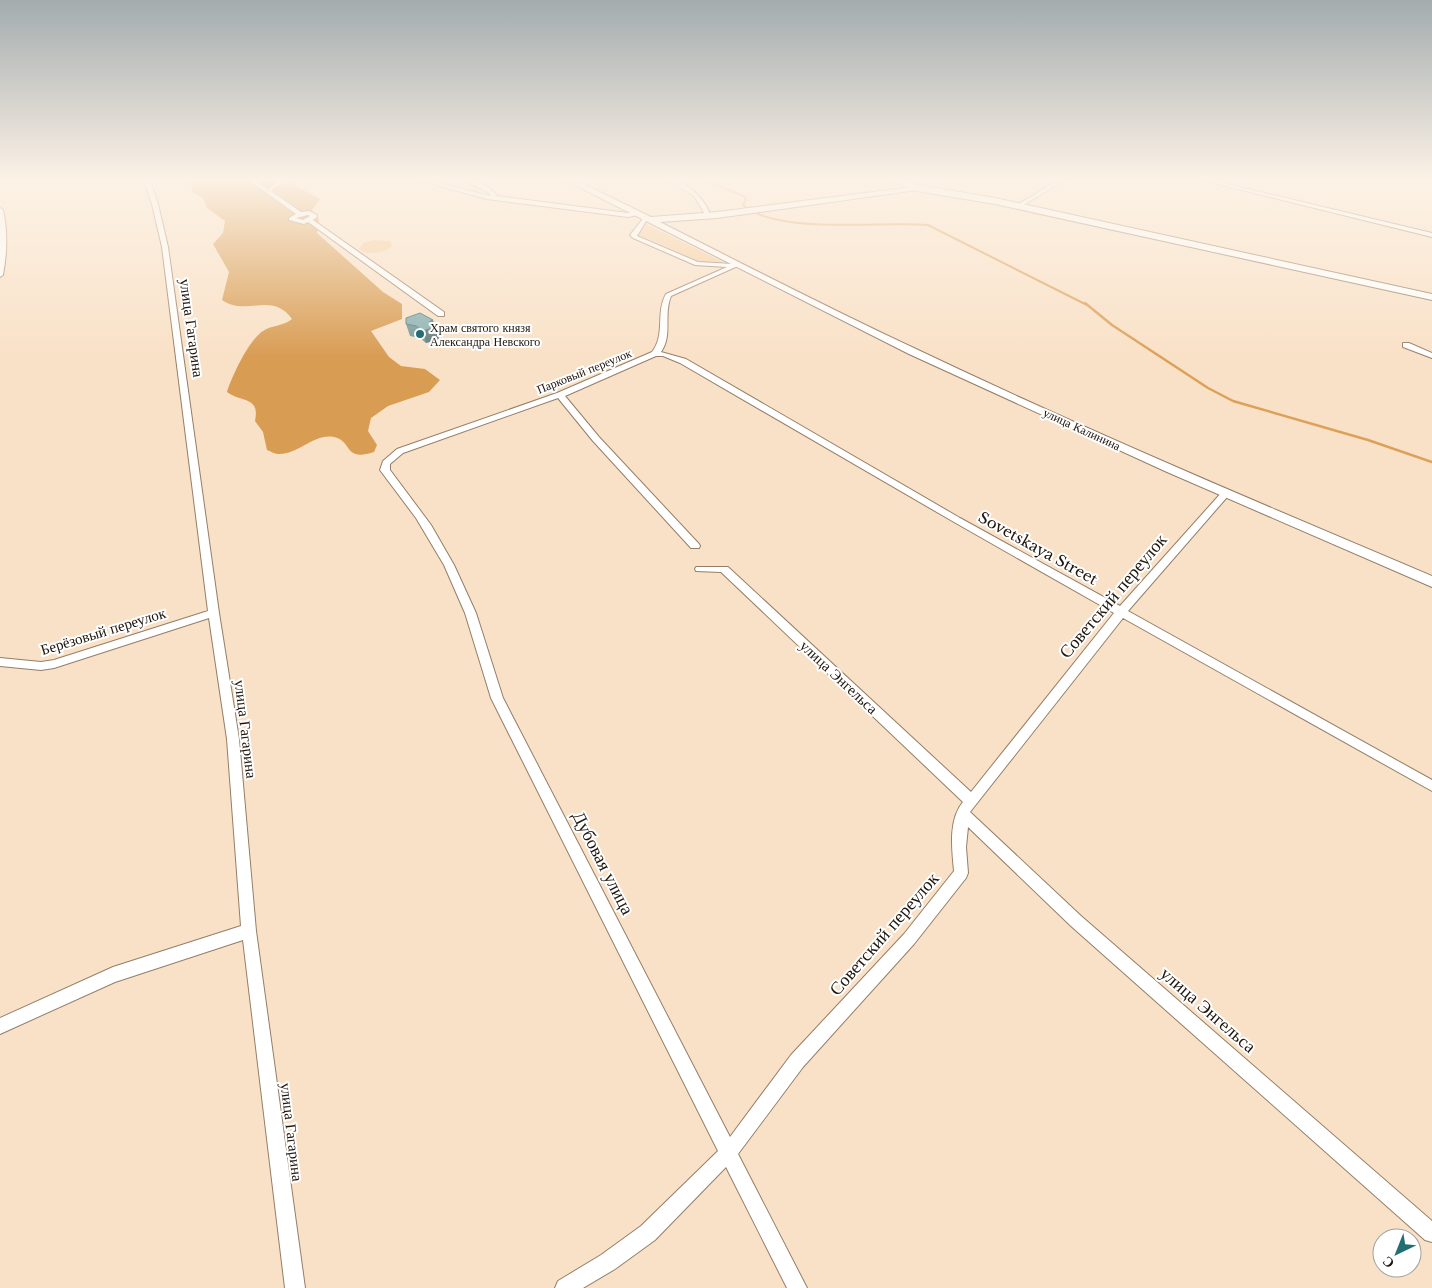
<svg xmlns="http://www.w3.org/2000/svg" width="1432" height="1288" viewBox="0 0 1432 1288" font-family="'Libre Baskerville',serif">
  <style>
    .green { fill: #f6cb9b }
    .forest { fill: #d89c53 }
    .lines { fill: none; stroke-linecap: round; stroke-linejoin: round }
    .stream-far1 { stroke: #dda058; stroke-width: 2 }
    .stream { stroke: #dda058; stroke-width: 2.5 }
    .street-casing { stroke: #947e67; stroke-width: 2 }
    .secondary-casing { stroke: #947e67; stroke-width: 2 }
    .primary-casing { stroke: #947e67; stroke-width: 2 }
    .street { fill: #fff; fill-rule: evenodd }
    .secondary { fill: #fff; fill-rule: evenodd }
    .primary { fill: #fff; fill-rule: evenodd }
    .wall { fill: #77999b }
    .shaded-wall { fill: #617d7e }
    .building { fill: #8ab2b4; stroke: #617d7e }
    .poi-dot { fill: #236e73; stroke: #fff; stroke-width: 2 }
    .labels { text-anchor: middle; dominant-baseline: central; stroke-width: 4; stroke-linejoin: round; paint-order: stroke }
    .far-poi-label { font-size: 12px; fill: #1e160c; stroke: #fff; text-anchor: start }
    .far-street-label { font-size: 12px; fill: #1e160c; stroke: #fff }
    .street-label { font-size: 15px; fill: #1e160c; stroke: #fff }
    .near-street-label { font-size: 18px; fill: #1e160c; stroke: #fff }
  </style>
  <rect width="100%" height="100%" fill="#f9e1c7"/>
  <path class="green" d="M641,223H644L723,262L706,264L639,235Z
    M374,240L390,241L392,246C384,253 368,256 359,249L363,243Z"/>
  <path class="forest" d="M174,178H302L296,181V186L320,199L312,210L319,220L317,233L383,292L402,304V319L371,331L389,357L401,366L425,369L440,380L429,392L388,406L371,418L368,431L377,445L374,452C343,462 353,441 334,437C314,433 298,455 278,454C275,454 270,451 267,450L263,432L255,421C260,396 242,403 227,392C232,376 249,340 263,331C272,325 284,326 292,319C272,291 246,317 222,300L229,272L213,244L223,233L225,221L207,208L203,198L192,192L191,181Z"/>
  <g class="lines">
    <path class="stream-far1" d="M711,178V183L744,196L746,200L743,205C777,235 881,221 928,225L1087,305"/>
    <path class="stream" d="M1085,303L1112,325L1208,388L1233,401L1368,440L1432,462"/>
    <defs>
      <path id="street" d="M143,178H149L158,204L168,247L219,613L239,739L256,931L305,1288H285L243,940L115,982L0,1034V1018L113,967L241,926L227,739L209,618L54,668L41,670L0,666V658L41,662L54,660L208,611L162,247L152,204Z
        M246,178H252L268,189L282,178H288L271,191L301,212L309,211L317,215V217L313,220L444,312V316H438L308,222L304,224L289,220V218L296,214ZM308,215L310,216L303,220L296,218Z
        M410,178H418L491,196L488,192L458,178C470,177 491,186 497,196L628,213L640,212L643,214L628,217L487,199Z
        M666,178C683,177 708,201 710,216H706L694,196Z
        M1062,178H1069L1020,207L1015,206Z
        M1193,178H1202L1432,233V237Z
        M0,208L3,210C8,232 7,253 3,275L0,277Z
        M645,216L648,218L637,236L698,262L733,264L737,263L740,265L671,296C663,315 673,335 661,352L686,359L960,518L1120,606L1222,492H1228V496L1128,611L1432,780V791L1123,618L970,812L1081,916L1432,1221V1242L1425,1240L1071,926L968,827L966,847L968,873L966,878L914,944L803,1067L738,1154L807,1288H787L726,1167L655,1240L615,1269L583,1288H555L558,1281L601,1255L641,1226L718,1151L491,698L465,613L444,565L416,518L380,470L383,461L397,449L557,393L652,352C666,334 655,313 666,294L727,267L695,265L633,238L630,235ZM656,356H663L680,363L954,522L1114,613L971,792L728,567H696L695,569L696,571L721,572L963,802C948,820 952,849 954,871L904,934L791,1055L730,1137L503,698L476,613L454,565L431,525L390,470V464L403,453L558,398L593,441L691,548H699L700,546L699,544L599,437L565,396Z
        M1403,343H1409L1432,353V358L1403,347Z"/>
      <path id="secondary" d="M561,178H571L651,217L717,212L920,186L921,188L917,190L717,218L660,222C745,265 830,309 916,349C1086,430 1259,503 1432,576V587L1167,472L909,354Z"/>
      <path id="primary" d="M882,178H895L919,185L995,198L1432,294V300L995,204L917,191Z"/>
    </defs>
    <use href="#street" class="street-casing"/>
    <use href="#secondary" class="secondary-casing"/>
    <use href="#primary" class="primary-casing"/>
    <use href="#street" class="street"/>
    <use href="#secondary" class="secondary"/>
    <use href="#primary" class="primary"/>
  </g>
  <path class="wall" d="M433,320L434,325L436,327L439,339L426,343L420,338L410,336L406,324Z"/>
  <path class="shaded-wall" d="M433,320L434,327H436L439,339L426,343L423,331L429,322Z"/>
  <path class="building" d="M420,313L433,320L429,322L436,327L423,331L416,326L406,324V318Z"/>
  <linearGradient id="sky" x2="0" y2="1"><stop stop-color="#a3acae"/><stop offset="0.5" stop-color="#fcf2e6"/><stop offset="1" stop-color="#fcf2e6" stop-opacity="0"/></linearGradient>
  <rect width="1432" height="358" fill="url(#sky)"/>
  <circle class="poi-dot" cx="420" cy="334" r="5"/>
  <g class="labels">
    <g class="far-poi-label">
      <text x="430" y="327">Храм святого князя<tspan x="430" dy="14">Александра Невского</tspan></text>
    </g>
    <g class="far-street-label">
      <text transform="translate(584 371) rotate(-22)">Парковый переулок</text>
      <text transform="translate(1082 429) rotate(25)">улица Калинина</text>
    </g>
    <g class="street-label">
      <text transform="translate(192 328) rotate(82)">улица Гагарина</text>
      <text transform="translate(1038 548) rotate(29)">Sovetskaya Street</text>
      <text transform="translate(103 631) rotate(-17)">Берёзовый переулок</text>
      <text transform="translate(839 677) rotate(43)">улица Энгельса</text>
      <text transform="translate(246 729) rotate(83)">улица Гагарина</text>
      <text transform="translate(292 1132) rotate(83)">улица Гагарина</text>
    </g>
    <g class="near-street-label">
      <text transform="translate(1113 596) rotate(-50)">Советский переулок</text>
      <text transform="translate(603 863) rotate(63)">Дубовая улица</text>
      <text transform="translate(884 934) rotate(-49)">Советский переулок</text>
      <text transform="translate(1208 1010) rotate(41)">улица Энгельса</text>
    </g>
  </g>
  <g transform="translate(1397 1253) rotate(223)"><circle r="24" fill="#ffffff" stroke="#a5a29e"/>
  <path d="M0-4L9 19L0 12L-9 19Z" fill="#236e73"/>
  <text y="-8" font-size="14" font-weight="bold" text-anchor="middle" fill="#1e160c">С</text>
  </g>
</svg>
